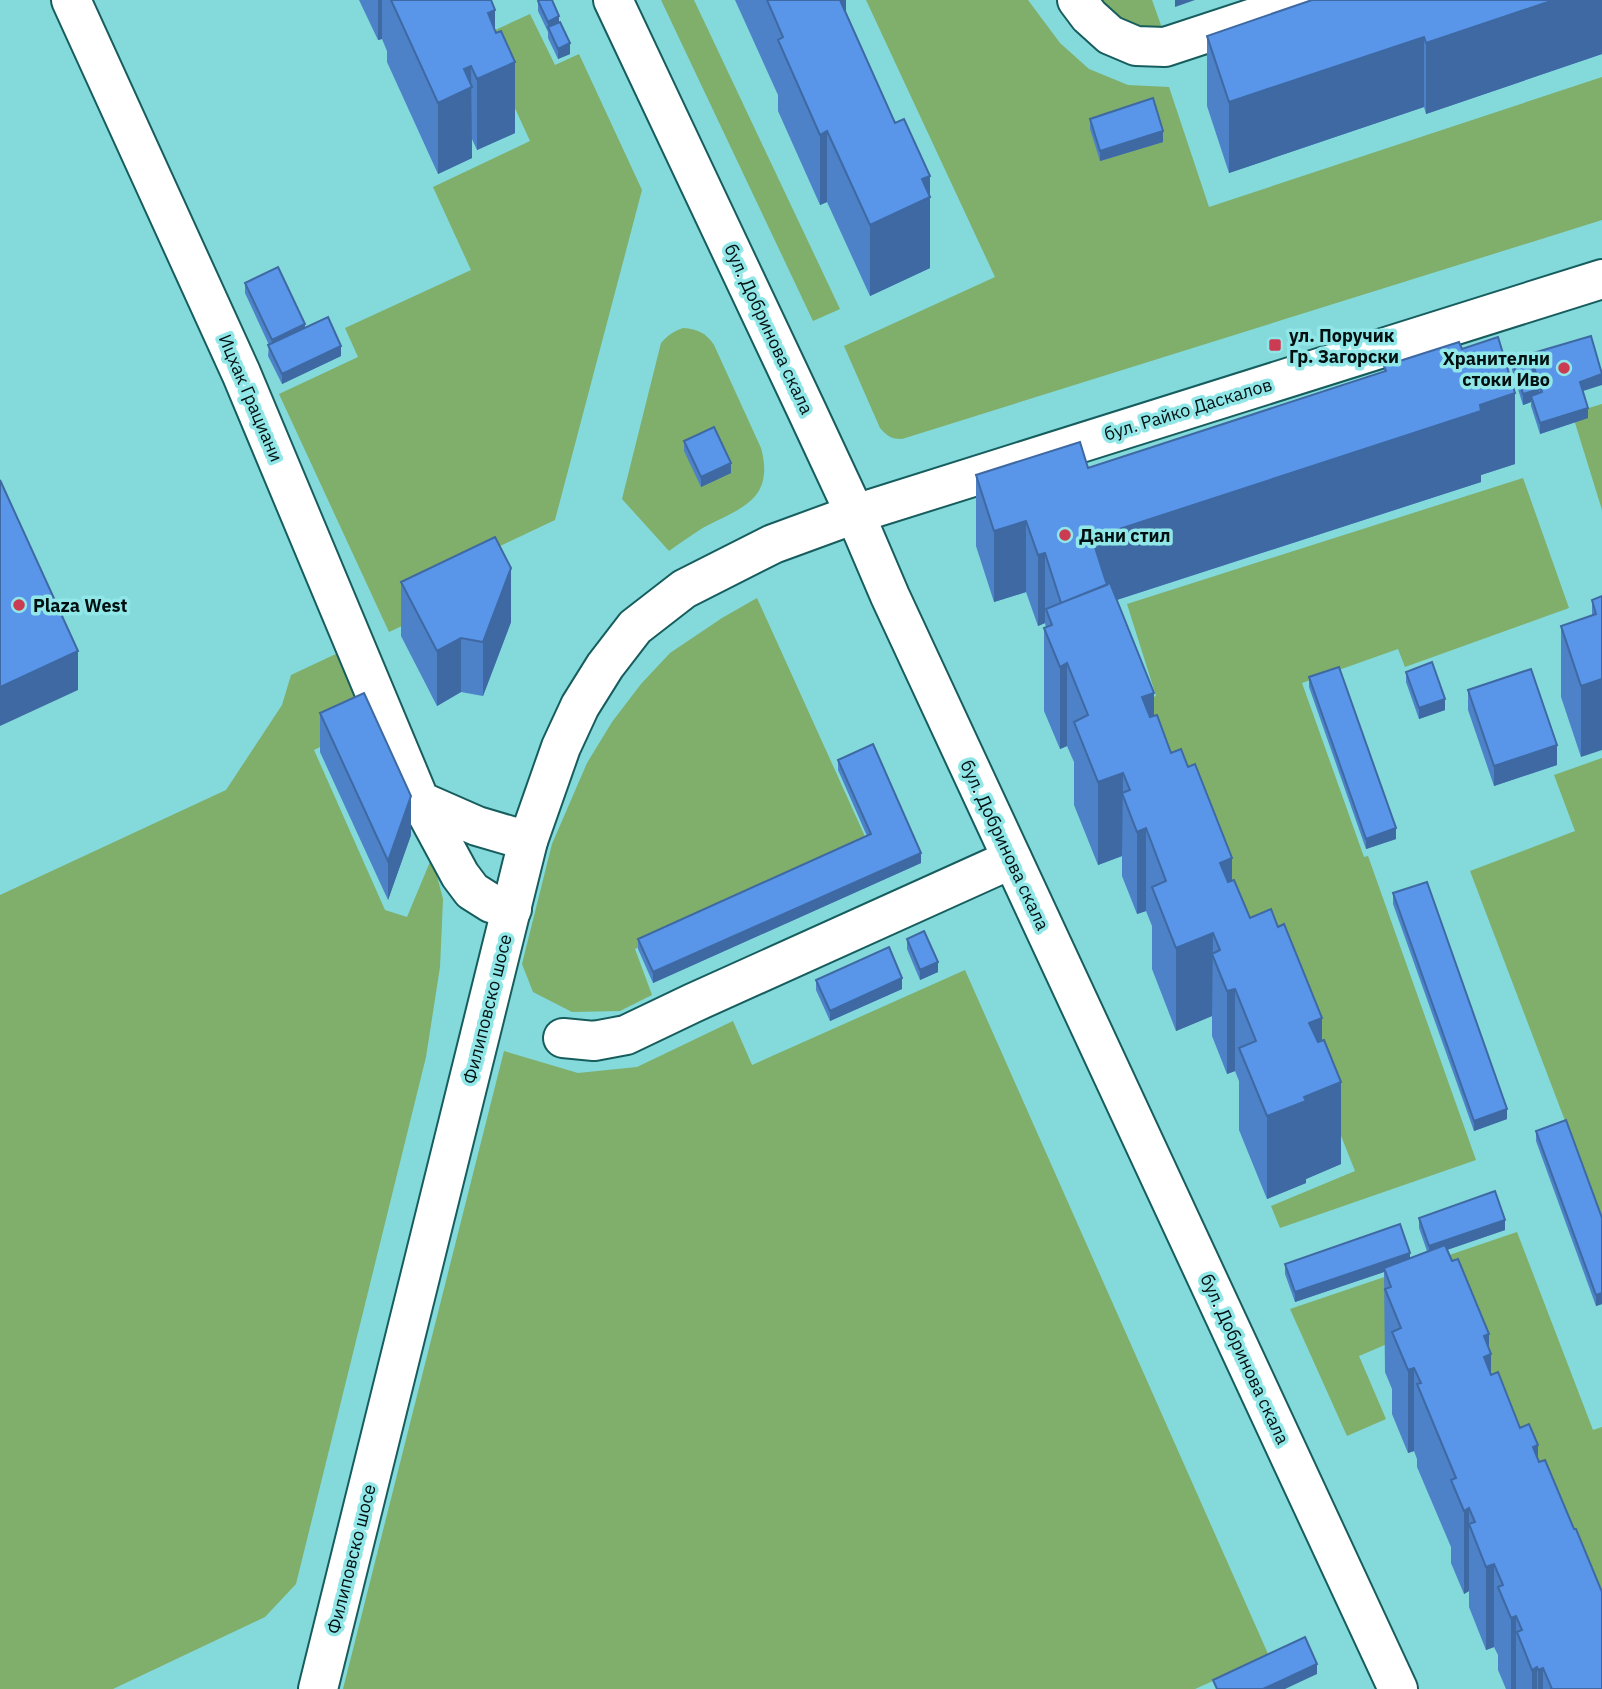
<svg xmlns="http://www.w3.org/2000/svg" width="1602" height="1689" viewBox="0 0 1602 1689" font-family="'IBM Plex Sans',sans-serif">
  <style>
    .green { fill: #80ae6b }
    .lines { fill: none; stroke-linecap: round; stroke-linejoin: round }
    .street-casing { stroke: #175d5e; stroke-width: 42 }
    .secondary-casing { stroke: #175d5e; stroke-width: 42 }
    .street { stroke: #fff; stroke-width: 38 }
    .secondary { stroke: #fff; stroke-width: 38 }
    .wall { fill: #4d81c8 }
    .shaded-wall { fill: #3e69a3 }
    .building { fill: #5996e9; stroke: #3e69a3; stroke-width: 2 }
    .poi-dot { fill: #cb3b51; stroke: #91e7e7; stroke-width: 2.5 }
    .labels { text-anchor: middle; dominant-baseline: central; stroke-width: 7; stroke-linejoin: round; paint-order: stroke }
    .street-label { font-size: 18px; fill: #001010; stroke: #91e7e7 }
    .poi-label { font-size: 18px; font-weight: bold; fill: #001010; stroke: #91e7e7; text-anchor: start }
  </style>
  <rect width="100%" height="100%" fill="#84d9da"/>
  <path class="green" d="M661,0H694L840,309L813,321Z
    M866,0H1028L1060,43L1089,69L1128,85L1169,87L1209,207L1602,77V220L902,439C891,439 887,436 880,428L844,346L995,277Z
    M1089,0H1152L1162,28L1137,29Z
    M530,14L555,65L579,54L642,190L555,520L498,547L510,576L389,632L279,394L358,357L345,328L471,270L433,187L530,141L482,36Z
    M683,328C698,329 706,333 714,345L761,448C765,463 767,481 756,495C743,511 718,519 701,529C690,536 679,544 669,551L622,499L661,343C668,335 674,331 683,328Z
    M1602,404V510L1572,413Z
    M1523,478L1569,608L1405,667L1398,649L1302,683L1364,857L1368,856L1476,1160L1280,1228L1271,1206L1355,1171L1279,980L1133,704L1156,696L1127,604Z
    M757,598L868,843L635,949L652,995L620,1011L572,1012L533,992L522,964L552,844L587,763L612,722L641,684L670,653L722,618Z
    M340,652L369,723L314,750L385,910L407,917L432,857L443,899L440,967L426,1057L296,1584L265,1617L113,1689H0V895L226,790L282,705L291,675Z
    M1602,758V1218L1470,871L1575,831L1554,775Z
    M965,970L1269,1656L1195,1689H343L504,1051L578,1073L637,1067L733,1021L752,1065Z
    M1517,1232L1593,1430L1602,1427V1638L1462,1312L1359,1356L1386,1419L1347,1436L1290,1309Z"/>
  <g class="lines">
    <defs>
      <path id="street" d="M71,0L241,373L420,801L460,875L472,891L491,903L512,909
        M1077,0L1089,16L1110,35L1136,46L1165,47L1308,0
        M420,801L477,826L528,841
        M563,1038L594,1041L626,1035L693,1003L1012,859"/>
      <path id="secondary" d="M613,0L806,409L855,514L890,596L1398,1689
        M318,1689L528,841L561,747L580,706L605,666L635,627L684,589L773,544L855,514L1602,279"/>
    </defs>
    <use href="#street" class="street-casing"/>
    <use href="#secondary" class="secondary-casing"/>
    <use href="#street" class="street"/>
    <use href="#secondary" class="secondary"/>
  </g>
  <path class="wall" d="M359,0H491L495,31L515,133L477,150L472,139V158L438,174L387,62V51L382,39L378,40Z
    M735,0H846V13L895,123L930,195V268L870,296L827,202L820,205L778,111V95Z
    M1602,0V54L1426,114L1424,107L1229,173L1207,106V36Z
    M538,1L559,22L570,54L558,59L548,38V32L538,11Z
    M1090,119L1163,142L1100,161L1090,129Z
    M245,283L305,328L341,356L282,384L268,356L269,345L245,293Z
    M1530,354L1583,391L1588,418L1540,434L1531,406V402L1523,405L1512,370V360L1530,361Z
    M1384,366L1515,464L1481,475V482L1117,600L1154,716L1250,918L1322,1041L1341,1164L1306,1179V1183L1267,1199L1239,1130V1081L1235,1071L1227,1074L1212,1036V1016L1176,1031L1152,969V926L1146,911L1137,914L1122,876V856L1098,865L1074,805V762L1067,746L1060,749L1044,711V628H1046L1045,623L1038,626L1026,592L994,602L976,546V475L1088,468L1384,371Z
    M684,441L731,473L701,487L684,451Z
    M401,582L511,622L483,696L461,692L437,706L401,636Z
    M1602,596L1581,757L1561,697V626L1592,615V600Z
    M1406,672L1445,710L1419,719L1406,682Z
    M1309,677L1396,839L1366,849L1309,687Z
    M1468,690L1557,765L1494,786L1468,710Z
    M320,713L411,835L388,900L320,752Z
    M838,760L921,863L653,983L638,949V939L867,836L838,770Z
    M1393,893L1507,1119L1474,1131L1393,904Z
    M907,939L938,972L920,980L907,949Z
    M816,980L902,989L830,1021L816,990Z
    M1536,1131L1602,1218V1304L1596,1306L1536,1141Z
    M1419,1218L1505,1230L1447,1250L1489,1349L1491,1375L1538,1459L1602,1689H1506L1498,1670V1655L1494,1647L1486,1650L1469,1607V1591L1464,1594L1451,1563V1547L1417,1467V1459L1414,1451L1408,1453L1392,1414V1389L1385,1372L1384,1272L1295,1302L1285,1274V1264L1410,1258L1427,1251L1419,1228Z"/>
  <path class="shaded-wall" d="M378,0H382V39L378,40Z
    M838,0H846V62Z
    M1175,0H1195L1175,7Z
    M1554,0H1602V54L1426,114V43Z
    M495,10V71L515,62V133L477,150V79L488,13Z
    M559,16V26L548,27V32V22Z
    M1424,37V107L1229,173V102Z
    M570,43V54L558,59V49Z
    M471,66L472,158L438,174V103L464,69Z
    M827,131V202L820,205V135Z
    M1163,131V142L1100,161V151Z
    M930,176V268L870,296V225L922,179Z
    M305,324V334L272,350V340Z
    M341,346V356L282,384V374Z
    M1602,374V385L1580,392V382Z
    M1539,389V400L1531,396V402L1523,405V394Z
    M1515,393V464L1481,475V482L1110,602L1067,663V746L1060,749V667L1092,538Z
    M1588,408V418L1540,434V423Z
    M731,463V473L701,487V477Z
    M1026,521V592L994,602V531Z
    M1045,553V623L1038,626V555Z
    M511,568V622L483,696V642Z
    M461,638V692L437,706V651Z
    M78,651V690L0,726V687Z
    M1602,679V750L1581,757V686Z
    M1154,693V775L1142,697Z
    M1445,699V710L1419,719V708Z
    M1557,745V765L1494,786V766Z
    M1123,773L1122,856L1098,865V782Z
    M411,796V835L388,900V861Z
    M1146,828V911L1137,914V832Z
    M1396,828V839L1366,849V839Z
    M921,853V863L653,983V972Z
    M1232,858V941L1220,863Z
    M1213,933L1212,1016L1176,1031V948Z
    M938,962V972L920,980V970Z
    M902,978V989L830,1021V1011Z
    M1235,989V1071L1227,1074V991Z
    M1322,1018V1089L1341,1082V1164L1306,1179V1183L1267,1199V1116L1309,1023Z
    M1507,1109V1119L1474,1131V1121Z
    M1505,1220V1230L1429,1256V1246Z
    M1410,1253V1263L1384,1268V1272L1295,1302V1292Z
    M1602,1293V1304L1596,1306V1295Z
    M1489,1334V1355L1491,1354V1437L1484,1440V1336Z
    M1414,1368V1451L1408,1453V1370Z
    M1538,1445V1528L1533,1447Z
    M1469,1508V1591L1464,1594V1511Z
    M1494,1564V1647L1486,1650V1567Z
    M1516,1616V1689H1511V1618Z
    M1317,1664V1674L1285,1689H1263Z
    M1537,1667V1689H1532V1670Z
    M1543,1668V1689H1538V1670Z"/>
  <path class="building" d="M391,0H491L495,10L488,13L496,33L501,31L515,62L477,79L471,66L464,69L472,87L438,103Z
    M539,0H552L559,16L548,22L538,1Z
    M767,0H840L895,123L904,119L930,176L922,179L930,197L870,225L827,131L820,135L778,40L783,37Z
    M1312,0H1554L1426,43L1424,37L1229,102L1207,36Z
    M560,22L570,43L558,49L548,27Z
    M1153,98L1163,131L1100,151L1090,119Z
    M278,267L305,324L272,340L245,283Z
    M328,317L341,346L282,374L268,345Z
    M1591,336L1602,374L1580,382L1588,408L1540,423L1531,396L1542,392L1530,354Z
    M1498,337L1515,393L1480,405L1481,411L1092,538L1107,585L1061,603L1045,553L1038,555L1026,521L994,531L976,475L1080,442L1088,468L1386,371L1384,366L1459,342L1462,349Z
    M1528,355L1539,389L1523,394L1512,360Z
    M714,427L731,463L701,477L684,441Z
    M0,480L78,651L0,687Z
    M495,537L511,568L483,642L461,638L437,651L401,582Z
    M1110,583L1154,693L1142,697L1150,717L1157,715L1171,753L1181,749L1188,767L1195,764L1232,858L1220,863L1228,882L1234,880L1250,918L1271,909L1278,927L1284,924L1322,1018L1309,1023L1318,1042L1324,1040L1341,1082L1304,1097L1306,1101L1267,1116L1239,1048L1256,1041L1235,989L1227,991L1212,954L1220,950L1213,933L1176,948L1152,887L1166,881L1146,828L1137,832L1122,793L1130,790L1123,773L1098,782L1074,722L1088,715L1067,663L1060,667L1044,628L1052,625L1046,609Z
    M1602,596V679L1581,686L1561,626L1596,614L1592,600Z
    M1432,662L1445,699L1419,708L1406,672Z
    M1339,667L1396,828L1366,839L1309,677Z
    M1531,669L1557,745L1494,766L1468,690Z
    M364,693L411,796L388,861L320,713Z
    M873,744L921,853L653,972L638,939L871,834L838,760Z
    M1427,882L1507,1109L1474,1121L1393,893Z
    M924,931L938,962L920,970L907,939Z
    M889,947L902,978L830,1011L816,980Z
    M1566,1120L1602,1218V1293L1596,1295L1536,1131Z
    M1495,1191L1505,1220L1429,1246L1419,1218Z
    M1400,1224L1410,1253L1295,1292L1285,1264Z
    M1445,1245L1452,1261L1458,1259L1489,1334L1484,1336L1491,1354L1484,1357L1491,1375L1498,1372L1520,1428L1529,1424L1538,1445L1533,1447L1539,1462L1545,1460L1574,1529H1576L1602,1592V1689H1550H1552L1543,1668L1538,1670L1537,1667L1532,1670L1517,1632L1522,1630L1516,1616L1511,1618L1498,1587L1503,1585L1494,1564L1486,1567L1469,1524L1475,1522L1469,1508L1464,1511L1451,1480L1456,1478L1417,1384L1421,1383L1414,1368L1408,1370L1392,1332L1401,1328L1385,1289L1391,1287L1384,1268Z
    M1305,1637L1317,1664L1263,1689H1217L1213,1680Z"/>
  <g class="poi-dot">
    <rect x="1268" y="338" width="14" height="14" rx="3.5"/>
    <circle cx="1564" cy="368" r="7"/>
    <circle cx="1065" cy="535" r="7"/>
    <circle cx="19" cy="605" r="7"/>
  </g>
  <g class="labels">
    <g class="street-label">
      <text transform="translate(769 329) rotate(65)">бул. Добринова скала</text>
      <text transform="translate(251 398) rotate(67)">Ицхак Грациани</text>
      <text transform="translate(1188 409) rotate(-17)">бул. Райко Даскалов</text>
      <text transform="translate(1005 845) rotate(65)">бул. Добринова скала</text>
      <text transform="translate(487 1009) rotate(-76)">Филиповско шосе</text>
      <text transform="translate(1245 1359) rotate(65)">бул. Добринова скала</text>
      <text transform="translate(351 1559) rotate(-76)">Филиповско шосе</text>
    </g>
    <g class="poi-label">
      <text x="1289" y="335">ул. Поручик<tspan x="1289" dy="21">Гр. Загорски</tspan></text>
      <text x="1550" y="358" text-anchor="end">Хранителни<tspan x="1550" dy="21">стоки Иво</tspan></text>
      <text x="1079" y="535">Дани стил</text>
      <text x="33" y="605">Plaza West</text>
    </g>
  </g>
</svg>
